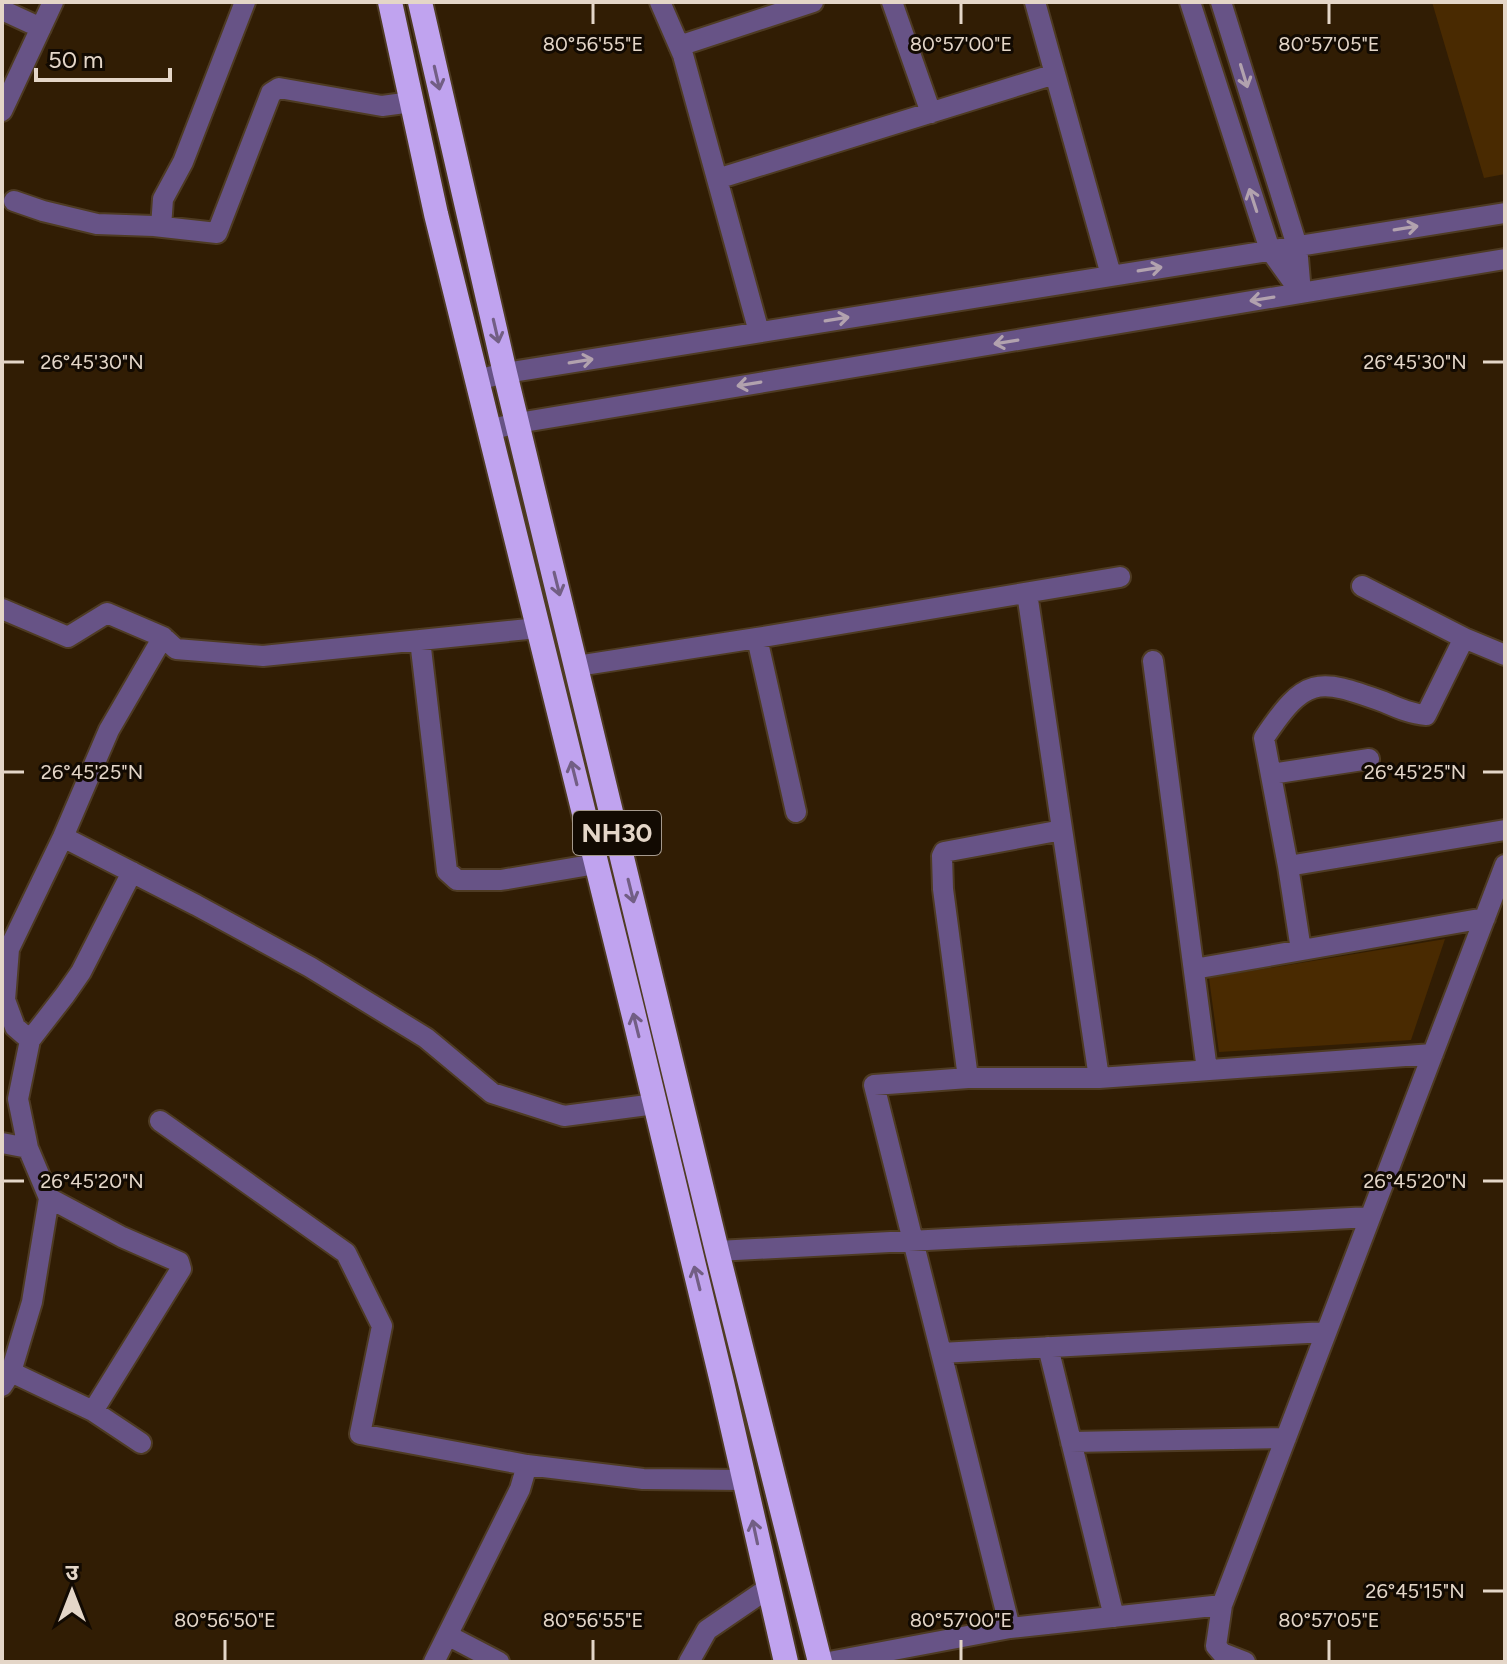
<svg xmlns="http://www.w3.org/2000/svg" width="1507" height="1664" viewBox="0 0 1507 1664" font-family="Figtree,'Noto Sans Devanagari',sans-serif">
  <style>
    .green { fill: #492a01 }
    .lines { fill: none; stroke-linecap: round; stroke-linejoin: round }
    .minor-casing { stroke: #4e3b23; stroke-width: 24 }
    .highway-casing { stroke: #4e3b23; stroke-width: 28 }
    .minor { stroke: #675386; stroke-width: 20 }
    .highway { stroke: #c0a3ef; stroke-width: 24 }
    .oneway { stroke: #b2a2ae }
    .oneway2 { stroke: #725e84 }
    .ticks { fill: none; stroke: #e4d6c8; stroke-width: 3 }
    .labels { text-anchor: middle; dominant-baseline: central; stroke-width: 6; stroke-linejoin: round; paint-order: stroke }
    .shield { fill: #120a02; stroke: #a5998d; stroke-width: 2 }
    .shield-label { font-size: 26px; font-weight: bold; fill: #e4d6c8 }
    .ticks-label { font-size: 20px; text-anchor: middle; fill: #e4d6c8; stroke: #120a02; stroke-width: 6; stroke-linejoin: round; paint-order: stroke }
  </style>
  <rect width="100%" height="100%" fill="#311d04"/>
  <path class="green" d="M1432,2H1505V174L1484,178Z
    M1445,939L1411,1040L1219,1052L1209,978Z"/>
  <g class="lines">
    <defs>
      <path id="minor" d="M660,2L683,55L759,332
        M892,2L931,113
        M1035,2L1111,275
        M1190,2L1270,250L1301,293
        M1221,2L1297,246L1301,293
        M2,10L41,28
        M679,46L813,2
        M2,111L53,2
        M717,179L1055,74
        M14,201L43,211L97,224L154,226L217,233L271,93L279,88L382,106L412,102
        M161,227L163,199L183,162L245,2
        M477,380L505,373L1505,213
        M488,430L518,423L1505,259
        M1027,593L1099,1078
        M2,609L68,637L107,613L163,637L176,649L263,656L538,628
        M757,638L796,812
        M1464,638L1505,655
        M420,640L447,871L457,880H501L596,864
        M1153,661L1207,1070
        M577,666L757,638L1120,577
        M1271,774L1369,759
        M63,837L196,905L310,967L426,1038L492,1093L564,1116L655,1104
        M1288,866L1505,830
        M1301,950L1288,866L1264,738C1305,677 1316,677 1384,702C1398,708 1411,714 1426,715L1464,638L1362,586
        M1194,969L1485,918
        M30,1040L15,1027L5,1000L9,949L63,837L109,730L163,637
        M968,1078L943,889L942,856L944,852L1062,830
        M160,1121L346,1253L382,1326L360,1434L527,1465L643,1479L744,1480
        M2,1143L28,1148
        M49,1198L122,1237L179,1262L181,1269L93,1411
        M717,1251L1370,1217
        M1048,1347L1114,1617
        M941,1353L1326,1332
        M11,1372L93,1411L141,1443
        M2,1386L11,1372L32,1302L49,1198L28,1148L18,1099L30,1040L65,995L81,972L132,872
        M1071,1442L1286,1438
        M1010,1628L874,1085L968,1078H1099L1433,1054
        M449,1636L499,1662
        M434,1662L520,1489L527,1465
        M689,1662L707,1630L767,1589
        M829,1662L1010,1628L1222,1605
        M1245,1662L1222,1653L1216,1646L1222,1605L1505,865"/>
      <path id="highway" d="M390,2L436,214L633,1012L722,1382L786,1662
        M420,2L505,373L717,1251L820,1662"/>
    </defs>
    <use href="#minor" class="minor-casing"/>
    <use href="#highway" class="highway-casing"/>
    <use href="#minor" class="minor"/>
    <use href="#highway" class="highway"/>
  </g>
  <defs><path id="oneway-shaft" d="M-6 0H5M1.5-3L5.5 0L1.5 3" fill="none" stroke-width="1.6" stroke-linecap="round" stroke-linejoin="round" transform="scale(2)"/></defs>
  <g class="oneway">
    <use href="#oneway-shaft" transform="translate(1244 76) rotate(73)"/>
    <use href="#oneway-shaft" transform="translate(1253 200) rotate(-108)"/>
    <use href="#oneway-shaft" transform="translate(1406 228) rotate(-9)"/>
    <use href="#oneway-shaft" transform="translate(1150 269) rotate(-9)"/>
    <use href="#oneway-shaft" transform="translate(1262 299) rotate(171)"/>
    <use href="#oneway-shaft" transform="translate(837 319) rotate(-9)"/>
    <use href="#oneway-shaft" transform="translate(1006 342) rotate(171)"/>
    <use href="#oneway-shaft" transform="translate(581 361) rotate(-9)"/>
    <use href="#oneway-shaft" transform="translate(749 384) rotate(171)"/>
  </g>
  <g class="oneway2">
    <use href="#oneway-shaft" transform="translate(437 78) rotate(77)"/>
    <use href="#oneway-shaft" transform="translate(496 331) rotate(77)"/>
    <use href="#oneway-shaft" transform="translate(557 584) rotate(76)"/>
    <use href="#oneway-shaft" transform="translate(574 773) rotate(-104)"/>
    <use href="#oneway-shaft" transform="translate(631 891) rotate(76)"/>
    <use href="#oneway-shaft" transform="translate(636 1025) rotate(-104)"/>
    <use href="#oneway-shaft" transform="translate(697 1278) rotate(-104)"/>
    <use href="#oneway-shaft" transform="translate(755 1532) rotate(-102)"/>
  </g>
  <path class="ticks" d="M593,4V24M961,4V24M1329,4V24M4,362H24M1483,362H1503M4,772H24M1483,772H1503M4,1181H24M1483,1181H1503M1483,1591H1503M225,1640V1660M593,1640V1660M961,1640V1660M1329,1640V1660"/>
  <g class="labels">
    <rect class="shield" x="573" y="811" width="88" height="44" rx="6"/>
    <g class="shield-label">
      <text x="617" y="833">NH30</text>
    </g>
  </g>
  <g class="ticks-label">
    <text x="593" y="51">80°56'55"E</text>
    <text x="961" y="51">80°57'00"E</text>
    <text x="1329" y="51">80°57'05"E</text>
    <text x="92" y="369">26°45'30"N</text>
    <text x="1415" y="369">26°45'30"N</text>
    <text x="92" y="779">26°45'25"N</text>
    <text x="1415" y="779">26°45'25"N</text>
    <text x="92" y="1188">26°45'20"N</text>
    <text x="1415" y="1188">26°45'20"N</text>
    <text x="1415" y="1598">26°45'15"N</text>
    <text x="225" y="1627">80°56'50"E</text>
    <text x="593" y="1627">80°56'55"E</text>
    <text x="961" y="1627">80°57'00"E</text>
    <text x="1329" y="1627">80°57'05"E</text>
  </g>
  <rect width="1507" height="1664" fill="none" stroke="#e4d6c8" stroke-width="8"/>
  <g transform="translate(72 1592)" stroke="#120a02" stroke-width="6" paint-order="stroke">
  <path d="M0-6L14 30L0 20L-14 30Z" fill="#e4d6c8"/>
  <text y="-12" font-size="22" font-weight="bold" text-anchor="middle" fill="#e4d6c8">उ</text>
  </g>
  <path d="M36 68v12h134v-12" fill="none" stroke="#e4d6c8" stroke-width="4"/>
  <text x="48" y="68" font-size="24" fill="#e4d6c8" stroke="#120a02" stroke-width="6" paint-order="stroke">50 m</text>
</svg>
